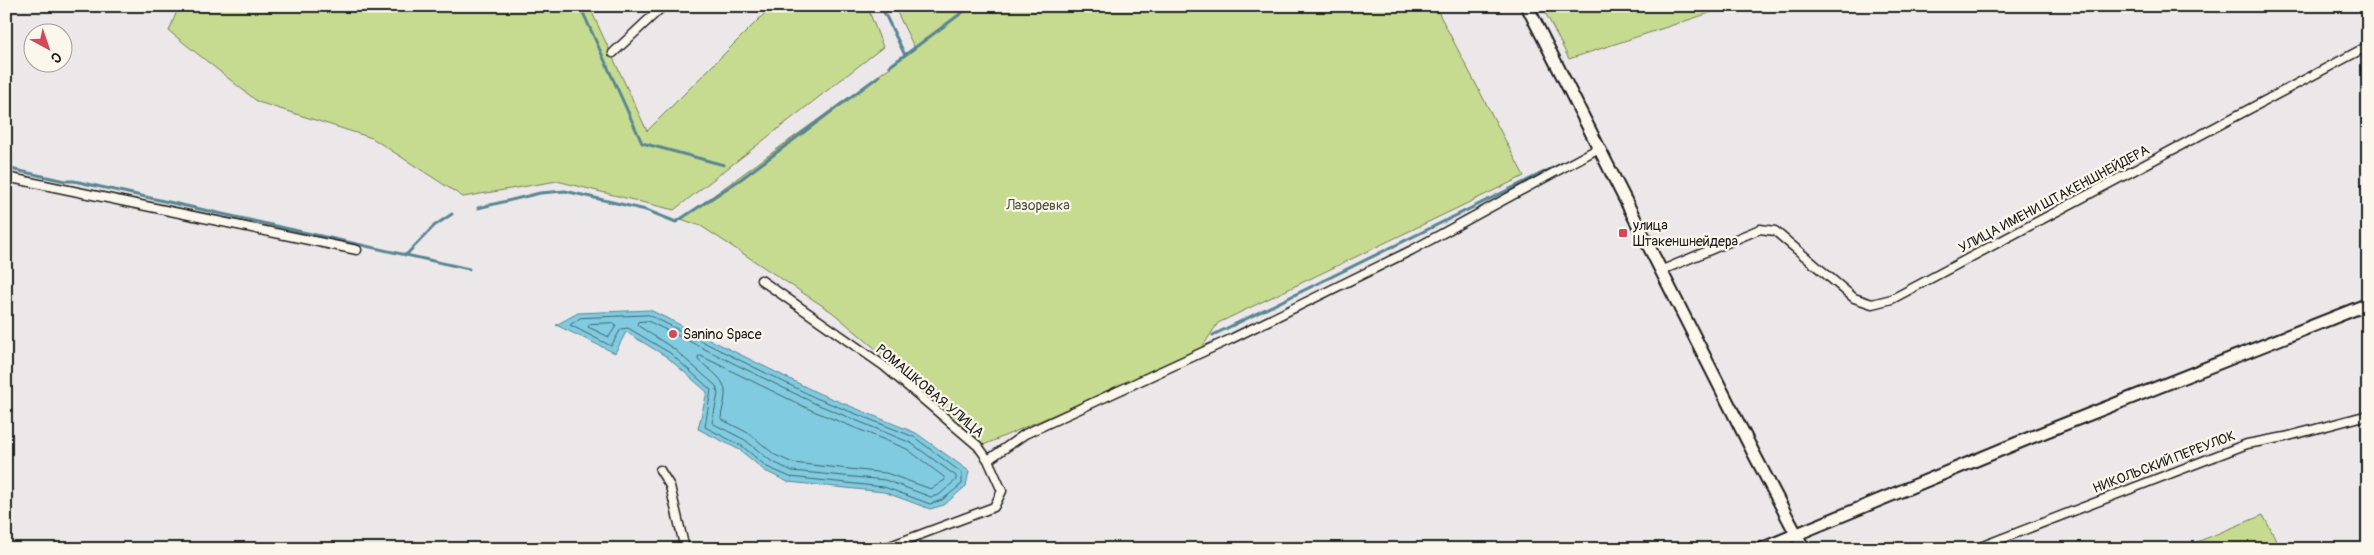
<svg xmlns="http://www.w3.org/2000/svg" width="2374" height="555" viewBox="0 0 2374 555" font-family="Pangolin,sans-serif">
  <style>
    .green { fill: #c6db90; stroke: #717c56 }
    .water { fill: #80cbe0; stroke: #588592 }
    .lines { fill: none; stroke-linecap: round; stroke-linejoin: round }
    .shore { stroke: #44626a; stroke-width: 1 }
    .stream { stroke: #588592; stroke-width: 3 }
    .street-casing { stroke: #1c1c1c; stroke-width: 11 }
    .secondary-casing { stroke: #1c1c1c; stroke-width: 15 }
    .street { stroke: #fbf7ec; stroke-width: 8 }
    .secondary { stroke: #fbf7ec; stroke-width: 11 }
    .poi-dot { fill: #d1495b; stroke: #fbf7ec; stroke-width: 2 }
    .labels { text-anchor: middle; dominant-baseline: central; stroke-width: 4.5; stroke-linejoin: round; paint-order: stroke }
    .street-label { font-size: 14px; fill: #1c1c1c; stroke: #fbf7ec }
    .park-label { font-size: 14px; fill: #4f553f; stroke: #fbf7ec }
    .poi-label { font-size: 14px; fill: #1c1c1c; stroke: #fbf7ec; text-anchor: start }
  </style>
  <rect width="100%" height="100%" fill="#ece8e9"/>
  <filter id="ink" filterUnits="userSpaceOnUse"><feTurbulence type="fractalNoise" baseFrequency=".02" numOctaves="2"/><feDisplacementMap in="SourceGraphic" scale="10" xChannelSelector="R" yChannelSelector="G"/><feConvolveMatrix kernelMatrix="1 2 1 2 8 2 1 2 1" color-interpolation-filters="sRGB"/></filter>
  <g filter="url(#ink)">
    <path class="green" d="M179,6H589L647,131L772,6H867L883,47L674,210L557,181L463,197L372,138L258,102L169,31Z
      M894,6H1435L1524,176L1218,323L1199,352L979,447L903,372L832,312L701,226L681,219L915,49Z
      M1542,6H1731L1569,59Z
      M2263,515L2281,549H2180Z"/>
    <path class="water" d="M650,310L818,393L916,433L969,471L966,486L944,505L930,509L884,492L788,482L765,471L740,450L698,429L707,392L667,357L626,332L615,353L556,325L578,313Z"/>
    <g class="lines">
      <path class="shore" d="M649,315L816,398L914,437L962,473V484L942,500L930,504L884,487L790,477L767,467L742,446L705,427L711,390L670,353L628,328L621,329L611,346L570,325L580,318Z
        M648,321L814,403L911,443L956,476V480L939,495L931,497L885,480L792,471L771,461L745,440L712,423L718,394L716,386L674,349L637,325L638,322Z
        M614,323L616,326L609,337L588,327L590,324Z
        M701,356L811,410L907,449L944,477L945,480L931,489L886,473L793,463L775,455L750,434L721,419C721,411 725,403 725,395C727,379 708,369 698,360V357Z"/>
      <path class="stream" d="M580,6L642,143L724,165
        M881,6L905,55
        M890,66L971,6
        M6,168L65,181H74L469,269
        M478,208L540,193L565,191L646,210L676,222L741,179L879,76
        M406,255L434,226L452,214
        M1213,335L1579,155"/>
      <defs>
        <path id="street" d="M613,53L663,6
          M6,177L357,250
          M1660,271L1760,229L1775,231L1854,298L1872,304L1892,299L2368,46
          M761,280L884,366L978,446L988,460L1002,491L994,507L882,549
          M988,460L1025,434L1231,339L1412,250L1599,148
          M660,470L670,486L685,549
          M1975,549L2247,444L2285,437L2368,415"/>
        <path id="secondary" d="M1527,6L1754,454L1804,549
          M1761,549L2032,437L2368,304"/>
      </defs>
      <use href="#street" class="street-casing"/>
      <use href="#secondary" class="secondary-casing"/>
      <use href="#street" class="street"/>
      <use href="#secondary" class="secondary"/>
    </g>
  </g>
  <g class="poi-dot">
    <rect x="1618" y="228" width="10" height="10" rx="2.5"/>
    <circle cx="673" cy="334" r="5"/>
  </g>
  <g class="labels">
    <g class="street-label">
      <text transform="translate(2054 199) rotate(-28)">УЛИЦА ИМЕНИ ШТАКЕНШНЕЙДЕРА</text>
      <text transform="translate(930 391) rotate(40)">РОМАШКОВАЯ УЛИЦА</text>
      <text transform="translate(2164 462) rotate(-21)">НИКОЛЬСКИЙ ПЕРЕУЛОК</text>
    </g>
    <g class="park-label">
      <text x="1038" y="205">Лазоревка</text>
    </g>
    <g class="poi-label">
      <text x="1633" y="225">улица<tspan x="1633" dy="16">Штакеншнейдера</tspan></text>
      <text x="683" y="334">Sanino Space</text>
    </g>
  </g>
  <rect width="2374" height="555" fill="none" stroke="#fbf7ec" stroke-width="25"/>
  <rect x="12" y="12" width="2349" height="530" fill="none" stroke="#1c1c1c" stroke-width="2" filter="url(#ink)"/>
  <g transform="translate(48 48) rotate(140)"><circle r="24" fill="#fbf7ec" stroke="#a29f99"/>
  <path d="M0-4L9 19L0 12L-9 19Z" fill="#d1495b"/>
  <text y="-8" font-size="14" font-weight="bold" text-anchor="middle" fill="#1c1c1c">С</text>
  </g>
</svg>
